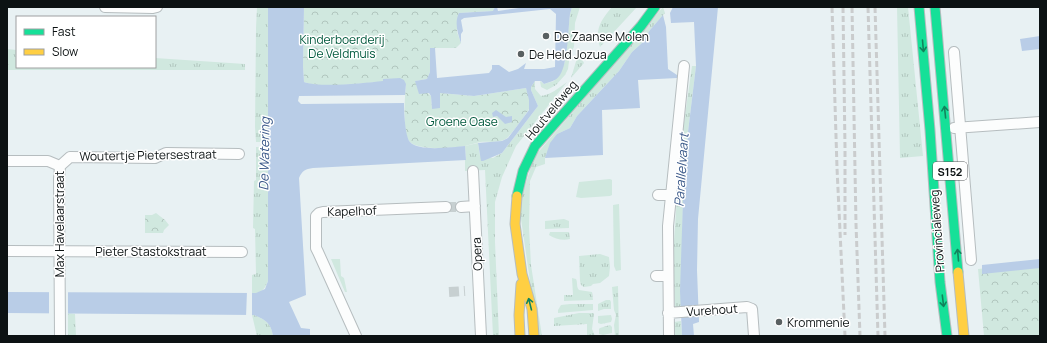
<svg xmlns="http://www.w3.org/2000/svg" width="1047" height="343" viewBox="0 0 1047 343" font-family="Manrope,sans-serif">
  <style>
    .grass { fill: url(#grass-tufts) }
    .park { fill: url(#park-crowns) }
    .garden { fill: #d0e8df }
    .water { fill: #b9cde7 }
    .pier { fill: #e8f1f3 }
    .lines { fill: none; stroke-linecap: round; stroke-linejoin: round }
    .street-tunnel { stroke: #c7d0d1; stroke-width: 10; stroke-dasharray: 10 5; stroke-linecap: butt }
    .street-casing { stroke: #b6bdbf; stroke-width: 12 }
    .fast-casing { stroke: #b6bdbf; stroke-width: 11 }
    .slow-casing { stroke: #b6bdbf; stroke-width: 11 }
    .street { stroke: #fcfdfd; stroke-width: 10 }
    .fast { stroke: #16e098; stroke-width: 9 }
    .slow { stroke: #ffcf43; stroke-width: 9 }
    .rail { stroke: #cacccd; stroke-width: 3; stroke-dasharray: 6 3; stroke-linecap: butt }
    .oneway { stroke: #12835c }
    .poi-dot { fill: #596061; stroke: #fff; stroke-width: 1.5 }
    .labels { text-anchor: middle; dominant-baseline: central; stroke-width: 3; stroke-linejoin: round; paint-order: stroke }
    .shield { fill: #fff; stroke: #55595a; stroke-width: 1 }
    .shield-label { font-size: 11px; font-weight: bold; fill: #0c1213 }
    .poi-label { font-size: 12px; fill: #0c1213; stroke: #fff; text-anchor: start }
    .park-label { font-size: 12px; fill: #00593d; stroke: #fff }
    .street-label { font-size: 12px; fill: #0c1213; stroke: #fff }
    .water-label { font-size: 13px; font-style: italic; fill: #385788; stroke: #fff }
  </style>
  <defs>
    <pattern id="grass-tufts" width="24" height="20" patternUnits="userSpaceOnUse"><rect width="24" height="20" fill="#d0e8df"/><path d="M3 7l-1-3M5 7V3M7 7l1-3M15 17l-1-3M17 17v-4M19 17l1-3" fill="none" stroke="#b1c6be"/></pattern>
    <pattern id="park-crowns" width="20" height="18" patternUnits="userSpaceOnUse"><rect width="20" height="18" fill="#d0e8df"/><path d="M2 6a3 3 0 1 1 6 0M12 15a3 3 0 1 1 6 0" fill="none" stroke="#b1c6be"/></pattern>
  </defs>
  <rect width="100%" height="100%" fill="#e8f1f3"/>
  <path class="grass" d="M257,7H268V281C265,289 261,294 252,293V275L256,274L255,229L253,228L254,181L256,180V147H261V142H256L255,127L256,28Z
    M572,7H580L575,23L574,47L570,54L568,69L565,75L556,85L547,90L541,87L540,81L544,84L554,81L565,62L570,14Z
    M612,7H637L600,47C594,30 601,20 612,7Z
    M663,7L665,13L650,30L642,43L632,52L619,71L577,116L570,128L557,134L545,158V164L536,167L530,181L529,227L531,265L542,336H538L521,219V199L534,157Z
    M897,7H908L923,156L900,158Z
    M7,49L17,50V67H155V58L245,64V70H7Z
    M577,52L579,53L584,63L571,78L577,58L576,55Z
    M692,66H696L688,132L683,199L681,308H675L673,257L680,151Z
    M535,81V89L541,96C550,95 559,88 567,82L516,146L502,177L495,202V242L499,336H493L485,170L465,171V160H466L465,146L478,143L480,156L493,158L502,153L538,106L531,90V87Z
    M564,219L569,221V228L545,229V221Z
    M550,232H569L570,239C563,241 555,239 549,235Z
    M600,254L609,257L610,267L609,276L600,283L593,284L591,286L584,287L581,285L580,281L579,256Z
    M572,278L576,279C578,283 576,287 579,290L592,292L593,300L564,301V295H573Z
    M618,286L619,336H615L614,325L616,315L614,310L612,287Z
    M606,300H610L611,302V309H604L598,311V304Z
    M570,304H593V310L558,313V310L561,305Z
    M68,313L75,314L76,336H68Z
    M579,313H593L594,314L592,329L595,336H587V324L554,326V318Z
    M252,315H254C266,320 271,323 273,336H257Z
    M611,315L612,319L611,322L601,324L598,323V316Z
    M681,321L682,336H675L674,322Z
    M610,325L612,327V333L603,335L599,334V329L600,328Z"/>
  <path class="park" d="M304,7H495L494,11L459,13L457,32L461,43L456,48H430V72L427,79L415,81L431,96L432,109L440,93L474,96L526,88C528,95 531,103 529,109C528,112 510,136 507,138C499,144 489,141 480,142C475,143 470,145 465,146C454,148 416,151 409,141C402,131 405,96 406,84C398,83 389,81 381,82C361,83 321,89 304,82L303,66Z
    M156,213L165,220L169,225L164,230L163,233H145V215H152Z
    M1040,263V336H984L978,269Z"/>
  <path class="garden" d="M610,179L612,180V195L610,196L581,198L576,197L579,182Z
    M619,204L621,270L616,271L614,266L613,205Z
    M331,259H340L341,276L344,278L347,292H345Z"/>
  <path class="water" d="M268,7H304L303,66L304,82C320,88 364,83 383,81V79L400,78L404,80L406,84L405,95L299,96L298,101L301,104L404,103C404,111 405,136 410,142C419,152 452,147 465,146L466,160L313,168C305,169 302,171 299,178L306,295L289,302L301,328L310,329V336H273C271,323 266,320 254,315L7,313V292L256,293L265,289L268,281Z
    M495,7H497L498,11L526,7H572L570,14C568,29 568,63 560,75C556,81 550,82 544,84L541,81H535L531,87V90L538,106L502,153L483,161H481L478,143L502,141L508,138L529,110V100L526,88L474,96L440,93V108L432,109L431,96L429,93L419,94L415,81L427,79L430,72V48H435L437,78L489,73L492,69V65H499L509,72L518,69L526,63L524,69H544L555,67L556,14L550,9L464,18L461,20L463,31L461,34V43C458,34 454,23 459,13L493,11Z
    M673,7H718L698,219L697,270L699,322L693,324L694,336H682L680,291L683,199L688,132L696,66L694,22L671,23L670,13Z
    M663,15L666,27L668,69L677,75V78L638,80L640,108L602,110L603,155L545,158L550,143L557,134L570,128L577,116L619,71L632,52L642,43L650,30Z
    M1040,36V49L1022,51L1020,39Z
    M496,110L506,117L512,116V122L505,124L497,116L493,117L492,113Z
    M1040,259V268L982,274V265Z"/>
  <path class="pier" d="M49,290H68V316L49,315Z
    M247,291H252V317H246Z"/>
  <g class="lines">
    <path class="street-tunnel" d="M446,207H461
      M449,292L465,291"/>
    <defs>
      <path id="street" d="M105,7L153,8L157,7
        M954,52L971,260
        M954,128L1040,122
        M7,161H48L60,166L59,179L60,336
        M60,166L70,157L155,158L166,153L239,154
        M473,171L481,336
        M658,195H671
        M461,207L475,206
        M7,251L242,252
        M656,276H668
        M668,313L747,307L752,309L754,336
        M356,336L318,252L316,248V216L319,213L323,212L446,207
        M669,336L668,226L684,66"/>
      <path id="fast" d="M919,7L930,130L940,282L947,336
        M935,7L958,272
        M517,196L523,171L535,146L641,26L655,7"/>
      <path id="slow" d="M517,196L515,224L522,274L532,309L534,336
        M958,272L964,336
        M520,336L519,315L521,284"/>
    </defs>
    <use href="#street" class="street-casing"/>
    <use href="#fast" class="fast-casing"/>
    <use href="#slow" class="slow-casing"/>
    <use href="#street" class="street"/>
    <use href="#fast" class="fast"/>
    <use href="#slow" class="slow"/>
    <path class="rail" d="M832,7L837,168L845,336
      M843,7L845,148V235
      M852,7L856,224L860,336
      M868,7L878,336
      M875,7L885,336"/>
  </g>
  <defs><path id="oneway-shaft" d="M-6 0H5M1.5-3L5.5 0L1.5 3" fill="none" stroke-width="1.6" stroke-linecap="round" stroke-linejoin="round"/></defs>
  <g class="oneway">
    <use href="#oneway-shaft" transform="translate(923 46) rotate(85)"/>
    <use href="#oneway-shaft" transform="translate(945 112) rotate(-96)"/>
    <use href="#oneway-shaft" transform="translate(958 255) rotate(-95)"/>
    <use href="#oneway-shaft" transform="translate(943 301) rotate(83)"/>
    <use href="#oneway-shaft" transform="translate(530 304) rotate(-104)"/>
  </g>
  <g class="poi-dot">
    <circle cx="546" cy="36" r="4"/>
    <circle cx="521" cy="54" r="4"/>
    <circle cx="779" cy="322" r="4"/>
  </g>
  <g class="labels">
    <rect class="shield" x="933" y="162" width="34" height="18" rx="3"/>
    <g class="shield-label">
      <text x="950" y="171">S152</text>
    </g>
    <g class="poi-label">
      <text x="554" y="36">De Zaanse Molen</text>
      <text x="529" y="54">De Held Jozua</text>
      <text x="787" y="322">Krommenie</text>
    </g>
    <g class="park-label">
      <text x="342" y="39">Kinderboerderij<tspan x="342" dy="14">De Veldmuis</tspan></text>
      <text x="462" y="121">Groene Oase</text>
    </g>
    <g class="street-label">
      <text transform="translate(551 110) rotate(-50)">Houtveldweg</text>
      <text transform="translate(148 155) rotate(-1)">Woutertje Pietersestraat</text>
      <text transform="translate(352 211) rotate(-2)">Kapelhof</text>
      <text transform="translate(59 224) rotate(-90)">Max Havelaarstraat</text>
      <text transform="translate(937 231) rotate(-94)">Provincialeweg</text>
      <text x="151" y="251">Pieter Stastokstraat</text>
      <text transform="translate(477 254) rotate(-93)">Opera</text>
      <text transform="translate(712 310) rotate(-4)">Vurehout</text>
    </g>
    <g class="water-label">
      <text transform="translate(264 154) rotate(-89)">De Watering</text>
      <text transform="translate(681 170) rotate(-86)">Parallelvaart</text>
    </g>
  </g>
  <rect width="1047" height="343" fill="none" stroke="#0c1213" stroke-width="16"/>
  <rect x="16" y="16" width="140" height="52" fill="#ffffff" stroke="#9ea0a1"/>
  <rect x="24" y="29" width="20" height="6" fill="#16e098" stroke="#9ea0a1"/>
  <text x="52" y="36" font-size="12" fill="#0c1213">Fast</text>
  <rect x="24" y="49" width="20" height="6" fill="#ffcf43" stroke="#9ea0a1"/>
  <text x="52" y="56" font-size="12" fill="#0c1213">Slow</text>
</svg>
